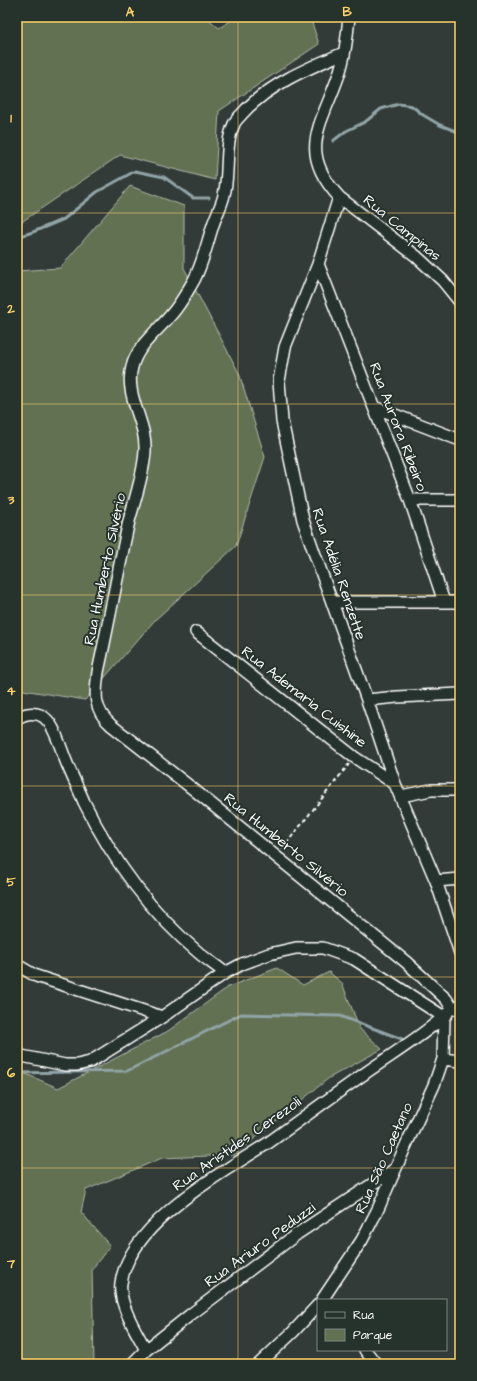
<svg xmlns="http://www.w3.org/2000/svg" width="477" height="1381" viewBox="0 0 477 1381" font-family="'Architects Daughter',sans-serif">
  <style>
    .green { fill: #637153; stroke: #b1b8a9 }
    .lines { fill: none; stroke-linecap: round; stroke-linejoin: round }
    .stream { stroke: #91a4a7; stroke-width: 3 }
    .street-casing { stroke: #fff; stroke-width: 14 }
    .path { stroke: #fff; stroke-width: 2; stroke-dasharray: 4 3; stroke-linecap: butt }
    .street { stroke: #26332d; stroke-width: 11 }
    .grid { fill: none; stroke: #ffd166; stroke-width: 1; stroke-opacity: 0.55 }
    .labels { text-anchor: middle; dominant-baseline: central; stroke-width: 4; stroke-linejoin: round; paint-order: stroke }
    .street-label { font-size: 15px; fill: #fff; stroke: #26332d }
    .neatline { fill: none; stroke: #ffd166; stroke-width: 1.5 }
    .grid-label { font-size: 13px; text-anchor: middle; font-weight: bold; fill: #ffd166 }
  </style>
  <rect width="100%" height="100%" fill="#323b38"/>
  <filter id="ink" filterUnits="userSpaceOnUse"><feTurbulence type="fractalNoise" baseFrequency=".025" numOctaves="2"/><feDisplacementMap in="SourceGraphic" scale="8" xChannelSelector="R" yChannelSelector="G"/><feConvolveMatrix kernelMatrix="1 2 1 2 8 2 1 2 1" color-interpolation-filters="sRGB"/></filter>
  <g filter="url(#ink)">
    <path class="green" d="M17,17H206L219,28L237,17H310L319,44L219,111L215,180L120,155L17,225Z
      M130,186L184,206V268L239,373L265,457L236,546L155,620L85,700L17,689V271L60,268Z
      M277,968L303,985L329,972L342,983L360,1029L382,1049L329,1078L234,1155L162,1158L86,1190L81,1212L110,1246L92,1269L94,1364H17V1070L58,1088L168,1031L228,987Z"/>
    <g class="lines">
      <path class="stream" d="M333,141L346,131L365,122L381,109L399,104L412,106L423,115L440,125L458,132H460
        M17,237L33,232L64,219L97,192L135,171L164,177L193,198H209
        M17,1073L127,1071L241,1014L340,1016L402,1039"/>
      <defs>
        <path id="street" d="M349,17C347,37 345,58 338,77C321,126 297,151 339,197L416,256L443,281L460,302
          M344,53C308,68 267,85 241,115C238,118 235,121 234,124C224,146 230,172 224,195C222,205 216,215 213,225C207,243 203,263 194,280C187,292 180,305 170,316C157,331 137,346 132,367C124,396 147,422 145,451C144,473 135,499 129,521C118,571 109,622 98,672C95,694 93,709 111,725L193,789L406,962L446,999L453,1009L460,1005
          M339,197L318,264L285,347L279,381L282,421L303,520L314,552L367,700L395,784L436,881L460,953
          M318,264L410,500L444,602
          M374,407L460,440
          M410,500H460
          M332,602H460
          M196,632L354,757L395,784
          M367,700L397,697L460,694
          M17,719C25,712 39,711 47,720C56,729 62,753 68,766C73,778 79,790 84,802C112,859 150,912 199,953C207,960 217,966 225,973
          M401,796L431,790H460
          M436,881L460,879
          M17,965L36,976L162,1017
          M17,1055L65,1065H77L90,1062L162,1017L225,973L242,964L269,954L296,948H323L354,959L444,1017L443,1059L434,1085L406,1145L378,1209L362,1240L322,1300
          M443,1059L460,1061
          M146,1350C137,1333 118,1304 121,1283C130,1222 221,1174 268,1143C300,1120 331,1097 364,1074C391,1055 421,1037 447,1014
          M365,1350L376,1364
          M132,1364L146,1350L190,1315L297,1234L395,1169
          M259,1364L293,1332L318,1305"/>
      </defs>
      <use href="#street" class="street-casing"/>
      <path class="path" d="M282,849L349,764"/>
      <use href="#street" class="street"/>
    </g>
  </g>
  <path class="grid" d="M238,17V1364M17,213H460M17,404H460M17,595H460M17,786H460M17,977H460M17,1168H460"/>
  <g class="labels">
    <g class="street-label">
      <text transform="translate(402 228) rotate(39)">Rua Campinas</text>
      <text transform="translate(398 427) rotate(69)">Rua Aurora Ribeiro</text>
      <text transform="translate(105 569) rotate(-78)">Rua Humberto Silvério</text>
      <text transform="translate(339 574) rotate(71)">Rua Adélia Renzette</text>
      <text transform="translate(304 697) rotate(38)">Rua Ademaria Cuishine</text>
      <text transform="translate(286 845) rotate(39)">Rua Humberto Silvério</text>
      <text transform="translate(237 1144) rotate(-35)">Rua Aristides Cerezoli</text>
      <text transform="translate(384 1158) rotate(-66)">Rua São Caetano</text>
      <text transform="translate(260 1245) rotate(-36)">Rua Ariuro Peduzzi</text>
    </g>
  </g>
  <rect width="477" height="1381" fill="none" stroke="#26332d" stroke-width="44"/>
  <rect x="317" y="1299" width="130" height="52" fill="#26332d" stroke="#7d8581"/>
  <rect x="325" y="1312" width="20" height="6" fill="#26332d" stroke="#7d8581"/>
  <text x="353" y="1319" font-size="12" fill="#ffffff">Rua</text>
  <rect x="325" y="1329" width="20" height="12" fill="#637153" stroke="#7d8581"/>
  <text x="353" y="1339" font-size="12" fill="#ffffff">Parque</text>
  <rect x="22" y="22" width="433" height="1337" class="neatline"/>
  <g class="grid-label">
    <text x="130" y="16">A</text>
    <text x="347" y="16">B</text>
    <text x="11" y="122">1</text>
    <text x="11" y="313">2</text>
    <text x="11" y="504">3</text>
    <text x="11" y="695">4</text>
    <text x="11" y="886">5</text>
    <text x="11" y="1077">6</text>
    <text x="11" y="1268">7</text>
  </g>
</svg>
